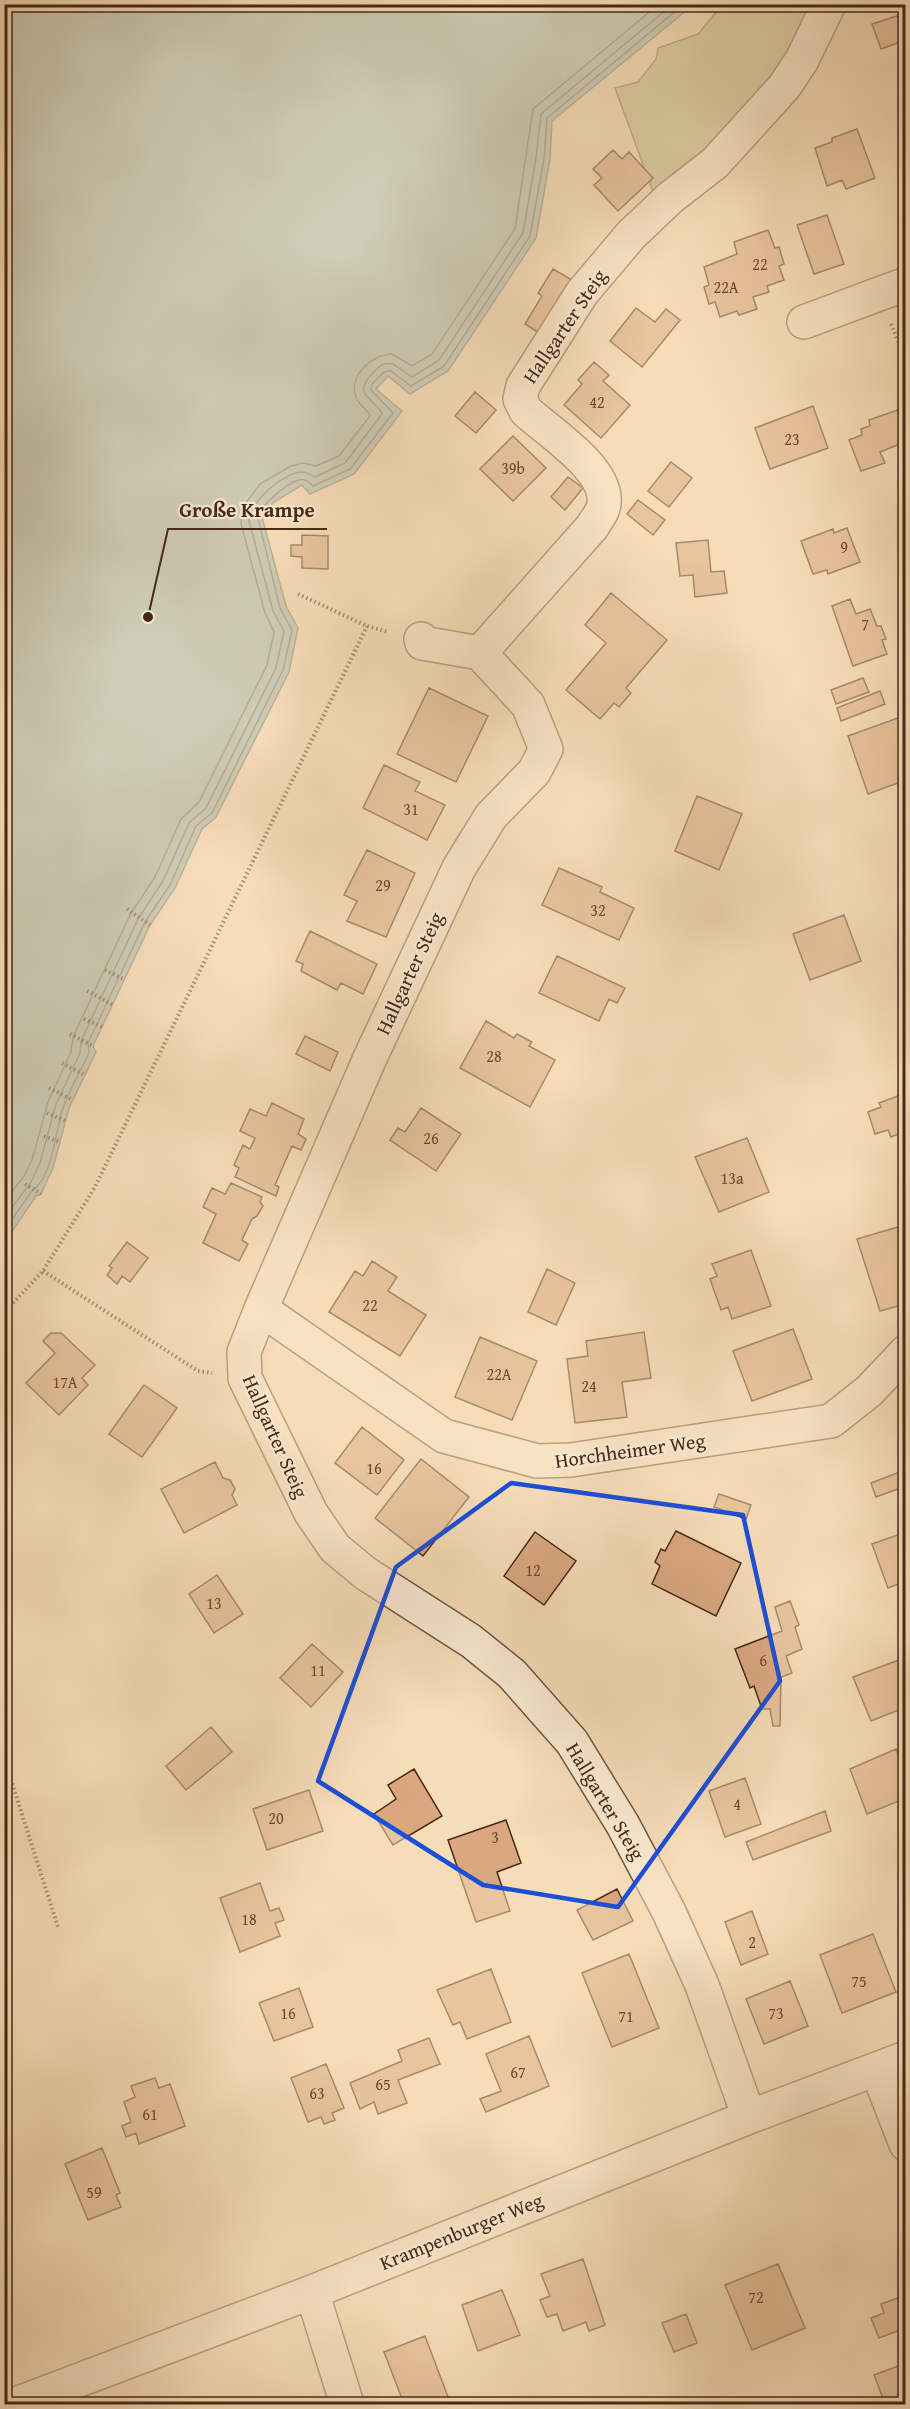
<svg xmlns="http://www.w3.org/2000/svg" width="910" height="2409" viewBox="0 0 910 2409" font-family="'Gentium Book Plus',serif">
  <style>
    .green { fill: #c2bf8a; stroke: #867350; stroke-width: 1.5 }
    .water { fill: #9fbab7; stroke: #7d7f77; stroke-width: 1.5 }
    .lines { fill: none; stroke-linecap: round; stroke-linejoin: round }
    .shore { stroke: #747067; stroke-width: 1.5 }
    .building { fill: #daa87f; stroke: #492717; stroke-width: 1.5 }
    .minor-casing { stroke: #74543f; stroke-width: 36 }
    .path { stroke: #492717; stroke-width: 4; stroke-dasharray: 1.5 3; stroke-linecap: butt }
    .minor { stroke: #f8e9d1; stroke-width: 33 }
    .marked { fill: none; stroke: #1d4ed8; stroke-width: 4.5; stroke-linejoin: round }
    .labels { text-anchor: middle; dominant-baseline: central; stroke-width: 4.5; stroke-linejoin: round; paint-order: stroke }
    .number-label { font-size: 16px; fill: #6d4731 }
    .street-label { font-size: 20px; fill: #492717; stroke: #f8e9d1 }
    .leader { fill: none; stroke: #492717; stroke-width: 2 }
    .callout-dot { fill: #492717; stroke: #f8e9d1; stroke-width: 2 }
    .callout-label { font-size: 21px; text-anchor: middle; font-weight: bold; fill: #492717; stroke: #f8e9d1; stroke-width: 4.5; stroke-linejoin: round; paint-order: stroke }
  </style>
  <rect width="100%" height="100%" fill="#f5ddb8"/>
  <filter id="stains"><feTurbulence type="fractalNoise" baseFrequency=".00333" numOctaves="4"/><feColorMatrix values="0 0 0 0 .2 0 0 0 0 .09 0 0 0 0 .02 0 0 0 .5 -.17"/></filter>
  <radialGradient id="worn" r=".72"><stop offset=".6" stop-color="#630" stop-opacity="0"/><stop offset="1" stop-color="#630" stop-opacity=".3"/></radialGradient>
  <path class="green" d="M722,5H817L800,38L756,102L655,197L615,88L638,82L656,59L658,48L698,34Z"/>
  <path class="water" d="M5,4L693,5L552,121L550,159L536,238L448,371L410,394L388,376L376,389L402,411L354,474L310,494L302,485L274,502L262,517L286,606L298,628L289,672L216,817L202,829L175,888L150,925L93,1046L96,1052L69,1108L53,1168L41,1194L36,1196L5,1242Z"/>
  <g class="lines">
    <path class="shore" d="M4,1202L24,1176L32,1160L48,1102L71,1052L73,1037L130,915L155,877L181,819L199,802L267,665L274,632L265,613L241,524L242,508L260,484L291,466L303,463L316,466L339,456L370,416C367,409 359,405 356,397C348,376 372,354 392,354L412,366L432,354L515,229L533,109L659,4
      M4,1218L31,1182L40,1163L56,1104L80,1053L81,1041L138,919L163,881L189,823L206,808L276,668L284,631L273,611L249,521C248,503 284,472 302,472C307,472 311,475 315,477L345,463L382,414C375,397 350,396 373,373C379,366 384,362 393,364L412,377L439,360L523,233L536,158L541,114L673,4
      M4,1231L31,1192C55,1175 54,1131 64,1105C71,1087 81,1070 89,1053L88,1043L145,922L170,885L196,826L212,813L283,670L292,630L280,608L257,514C264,505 293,475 305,480C309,481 311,484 313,486L350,469L393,413L371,390L372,384L384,372L391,371L411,386L444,366L530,236L544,159L547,118L684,4"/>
  </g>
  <path class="building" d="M900,15L902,20L906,19V40L881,49L872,24Z
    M857,129L875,178L846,189L842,180L827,186L815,148L832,142V138Z
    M613,150L622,159L629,152L653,178L618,211L594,185L602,178L593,169Z
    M827,215L844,264L814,274L797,225Z
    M768,230L775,248L779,247L784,264L779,266L784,280L767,286L769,292L753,297L757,309L739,315L737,311L720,317L715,302L709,304L704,287L709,285L704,267L737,254L734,242Z
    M553,269L572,280L539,333L525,324L542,296L538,293Z
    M636,308L655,322L666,309L680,320L642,367L610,341Z
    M594,362L609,375L603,381L630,405L601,438L564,405L582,384L578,380Z
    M475,392L496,410L476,433L455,416Z
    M813,406L828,448L770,469L755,428Z
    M903,408L906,425L900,428L905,442L880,452L885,463L861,471L849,440L862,435L861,429L870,426L869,420Z
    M513,436L546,468L513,501L480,469Z
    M671,462L692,478L669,507L648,491Z
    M568,477L583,488L565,510L551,497Z
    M638,500L665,520L653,535L627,514Z
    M847,528L860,562L828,574L827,570L813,574L801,541L833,529L834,533Z
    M302,535L328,536V569L302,568V557L291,556V545H302Z
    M708,540L711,572L724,571L727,593L695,597L693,575L680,576L676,543Z
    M611,593L667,640L626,688L631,693L619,707L614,703L600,719L566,690L606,643L585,625Z
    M850,599L856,614L870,609L877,626H881L886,639L882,640L887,654L853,666L832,606Z
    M863,678L869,692L836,704L831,690Z
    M429,688L488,716L456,782L397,754Z
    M880,691L885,704L841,721L837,708Z
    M906,715V780L868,794L848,736Z
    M384,765L420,782L415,791L445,805L427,840L363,808Z
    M697,796L742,814L719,870L675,851Z
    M367,850L415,873L386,937L347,921L357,901L344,895Z
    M559,868L602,887L600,892L634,908L619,940L542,905Z
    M844,915L861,961L810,980L793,934Z
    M310,931L377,964L363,994L341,983L337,990L301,971L303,964L296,961Z
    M557,956L625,988L617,1003L609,999L599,1021L539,993Z
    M486,1021L514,1038L517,1034L532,1042L529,1046L555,1060L530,1107L460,1068Z
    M305,1036L338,1052L330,1071L296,1054Z
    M906,1093V1131L891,1137L888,1130L875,1134L868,1112L881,1107L879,1103Z
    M272,1103L304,1119L298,1134L306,1139L301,1150L292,1146L275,1185L279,1187L276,1196L235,1177L239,1168L234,1165L243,1145L250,1149L255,1138L240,1131L250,1109L266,1116Z
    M421,1108L461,1134L436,1171L390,1140L398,1128L405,1132Z
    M747,1138L769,1192L719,1212L695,1157Z
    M231,1183L262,1197L260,1202L263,1206L257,1216L252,1219L242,1240L248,1244L239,1261L203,1243L216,1214L203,1207L212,1188L225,1194Z
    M898,1227L903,1242L906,1241V1304L880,1311L857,1239Z
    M127,1242L148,1258L130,1282L122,1276L117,1284L107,1275L112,1268L109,1266Z
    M751,1250L771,1306L732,1319L728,1307L721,1310L710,1279L717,1276L712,1264Z
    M372,1261L397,1277L388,1291L426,1315L400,1356L329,1312L355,1271L363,1276Z
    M547,1269L575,1283L556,1325L528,1312Z
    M793,1329L812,1379L752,1401L733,1351Z
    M644,1332L651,1378L622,1382L627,1417L575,1423L567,1359L588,1356L586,1341Z
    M51,1333H61L95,1365L82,1378L88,1385L59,1415L26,1383L55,1353L43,1341Z
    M480,1337L537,1361L512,1420L455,1397Z
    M144,1385L177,1408L142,1457L109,1434Z
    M362,1427L404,1460L377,1495L335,1463Z
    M421,1459L469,1497L423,1556L375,1518Z
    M215,1462L223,1478L230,1480L235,1489L232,1495L237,1505L184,1533L161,1489Z
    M905,1470L906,1486L876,1497L871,1483Z
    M719,1494L751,1505L746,1519L714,1507Z
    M676,1531L741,1563L716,1616L652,1584L660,1566L655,1562L661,1549L665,1551Z
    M535,1532L576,1561L544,1605L504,1576Z
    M906,1532V1581L888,1588L872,1544Z
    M217,1575L243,1614L214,1633L189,1594Z
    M790,1601L799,1625L795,1627L802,1649L786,1656L792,1673L781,1677L780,1726H773L770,1709H762L754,1686L750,1688L735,1649L782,1631L775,1607Z
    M312,1644L343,1672L311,1707L280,1678Z
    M899,1660L906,1677V1707L871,1721L853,1677Z
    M211,1727L232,1752L186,1790L166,1766Z
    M896,1749L906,1773V1798L867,1814L850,1769Z
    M414,1769L442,1816L393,1845L374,1814L396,1799L388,1785Z
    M745,1778L761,1824L725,1837L709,1791Z
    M309,1790L323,1831L267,1850L253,1809Z
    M825,1811L831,1831L753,1860L746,1842Z
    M506,1820L521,1863L497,1872L510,1911L476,1922L448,1840Z
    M260,1883L270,1911L279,1908L284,1920L275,1923L280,1936L240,1952L220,1898Z
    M617,1889L633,1921L593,1940L577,1910Z
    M752,1911L768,1954L741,1965L725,1922Z
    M873,1934L896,1992L842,2013L820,1955Z
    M629,1954L659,2028L612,2047L582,1973Z
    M491,1969L511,2022L467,2039L460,2022L453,2025L437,1990Z
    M790,1981L808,2026L764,2044L746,1999Z
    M299,1988L313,2027L274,2041L259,2003Z
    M529,2036L549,2086L486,2112L480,2099L501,2091L486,2054Z
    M429,2038L440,2064L398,2080L407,2103L378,2114L374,2102L360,2109L350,2083L402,2061L398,2050Z
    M326,2064L344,2108L332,2113L335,2120L324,2124L321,2117L308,2122L291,2078Z
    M155,2078L159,2088L170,2084L185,2126L139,2144L136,2133L126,2137L122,2126L131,2122L124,2102L135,2097L131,2086Z
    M102,2148L120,2193L116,2195L121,2207L88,2220L65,2164Z
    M583,2259L605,2325L589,2331L586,2322L563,2331L557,2314L547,2317L540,2300L550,2296L541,2274Z
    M778,2264L805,2328L752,2350L725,2285Z
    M502,2290L520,2335L478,2351L462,2305Z
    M906,2295V2328L879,2338L871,2318L884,2313L881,2304Z
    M686,2314L697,2343L674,2352L662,2323Z
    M425,2336L450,2402L445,2404H401H404L384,2352Z
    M906,2363V2404H885L874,2375Z"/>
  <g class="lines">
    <defs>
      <path id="minor" d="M804,322L906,284
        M421,639L422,643L480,653L528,705L546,749L534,772L491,816L459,868L370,1058L261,1309L244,1352L245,1378L311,1513L335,1548L365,1573L471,1641L512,1674L572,1742L623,1825L669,1912L702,1985L749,2117
        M480,653L592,527C596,520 604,511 604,503C608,469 549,432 526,411L520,399L523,386L582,293L631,235L670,198L715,163L784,87L802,60L829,4
        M261,1309L444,1436L537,1461L571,1460L831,1421L869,1391L906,1352
        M877,2070L906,2144
        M312,2292L347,2404
        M16,2404L312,2292L749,2117L906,2058"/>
    </defs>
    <use href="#minor" class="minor-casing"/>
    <path class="path" d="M891,324L906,360
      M298,594L367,626L388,632
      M127,909L150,925
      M105,970L125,980
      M87,991L113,1005
      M84,1019L102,1027
      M70,1034L93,1046
      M62,1063L85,1075
      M49,1088L73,1100
      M47,1113L66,1121
      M44,1136L60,1142
      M25,1184L41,1194
      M43,1271L198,1371L212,1373
      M4,1313L43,1271L95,1187L367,626
      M4,1758L58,1927
      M4,1780L11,1775"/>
    <use href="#minor" class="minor"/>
  </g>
  <path d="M0 0H910V2409H0ZM511,1483L743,1515L780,1681L618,1907L483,1885L318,1781L396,1567Z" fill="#f5ddb8" fill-opacity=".55" fill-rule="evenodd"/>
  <path class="marked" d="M511,1483L743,1515L780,1681L618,1907L483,1885L318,1781L396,1567Z"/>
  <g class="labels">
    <g class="number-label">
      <text x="760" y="264">22</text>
      <text x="726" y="287">22A</text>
      <text x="597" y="402">42</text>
      <text x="792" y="439">23</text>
      <text x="513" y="468">39b</text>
      <text x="844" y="547">9</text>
      <text x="865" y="624">7</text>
      <text x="411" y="809">31</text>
      <text x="383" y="885">29</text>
      <text x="598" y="910">32</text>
      <text x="494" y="1056">28</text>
      <text x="431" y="1138">26</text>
      <text x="732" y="1178">13a</text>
      <text x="370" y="1305">22</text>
      <text x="499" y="1374">22A</text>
      <text x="65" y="1382">17A</text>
      <text x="589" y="1386">24</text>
      <text x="374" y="1468">16</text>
      <text x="533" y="1570">12</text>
      <text x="214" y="1603">13</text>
      <text x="763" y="1660">6</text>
      <text x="318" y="1670">11</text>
      <text x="737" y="1804">4</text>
      <text x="276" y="1818">20</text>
      <text x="495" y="1837">3</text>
      <text x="249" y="1919">18</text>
      <text x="752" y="1942">2</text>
      <text x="859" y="1981">75</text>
      <text x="288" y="2013">16</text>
      <text x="776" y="2013">73</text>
      <text x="626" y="2016">71</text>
      <text x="518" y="2072">67</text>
      <text x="383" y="2084">65</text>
      <text x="317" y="2093">63</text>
      <text x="150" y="2114">61</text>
      <text x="94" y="2192">59</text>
      <text x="756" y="2297">72</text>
    </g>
    <g class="street-label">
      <text transform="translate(564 326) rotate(-56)">Hallgarter Steig</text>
      <text transform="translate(409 973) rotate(-65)">Hallgarter Steig</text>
      <text transform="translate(276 1436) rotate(66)">Hallgarter Steig</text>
      <text transform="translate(630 1450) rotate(-8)">Horchheimer Weg</text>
      <text transform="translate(606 1801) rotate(59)">Hallgarter Steig</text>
      <text transform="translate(461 2231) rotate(-22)">Krampenburger Weg</text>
    </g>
  </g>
  <path class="leader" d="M148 617L168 529H327"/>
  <circle class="callout-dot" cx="148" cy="617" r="6"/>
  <g class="callout-label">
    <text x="247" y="517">Große Krampe</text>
  </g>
  <rect width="910" height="2409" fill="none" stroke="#f5ddb8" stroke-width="24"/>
  <rect x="6" y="6" width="898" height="2397" fill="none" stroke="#492717" stroke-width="3"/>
  <rect x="12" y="12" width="886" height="2385" fill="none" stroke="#492717" stroke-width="1.5"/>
  <rect width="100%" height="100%" filter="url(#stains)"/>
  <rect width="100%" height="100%" fill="url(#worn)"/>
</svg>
